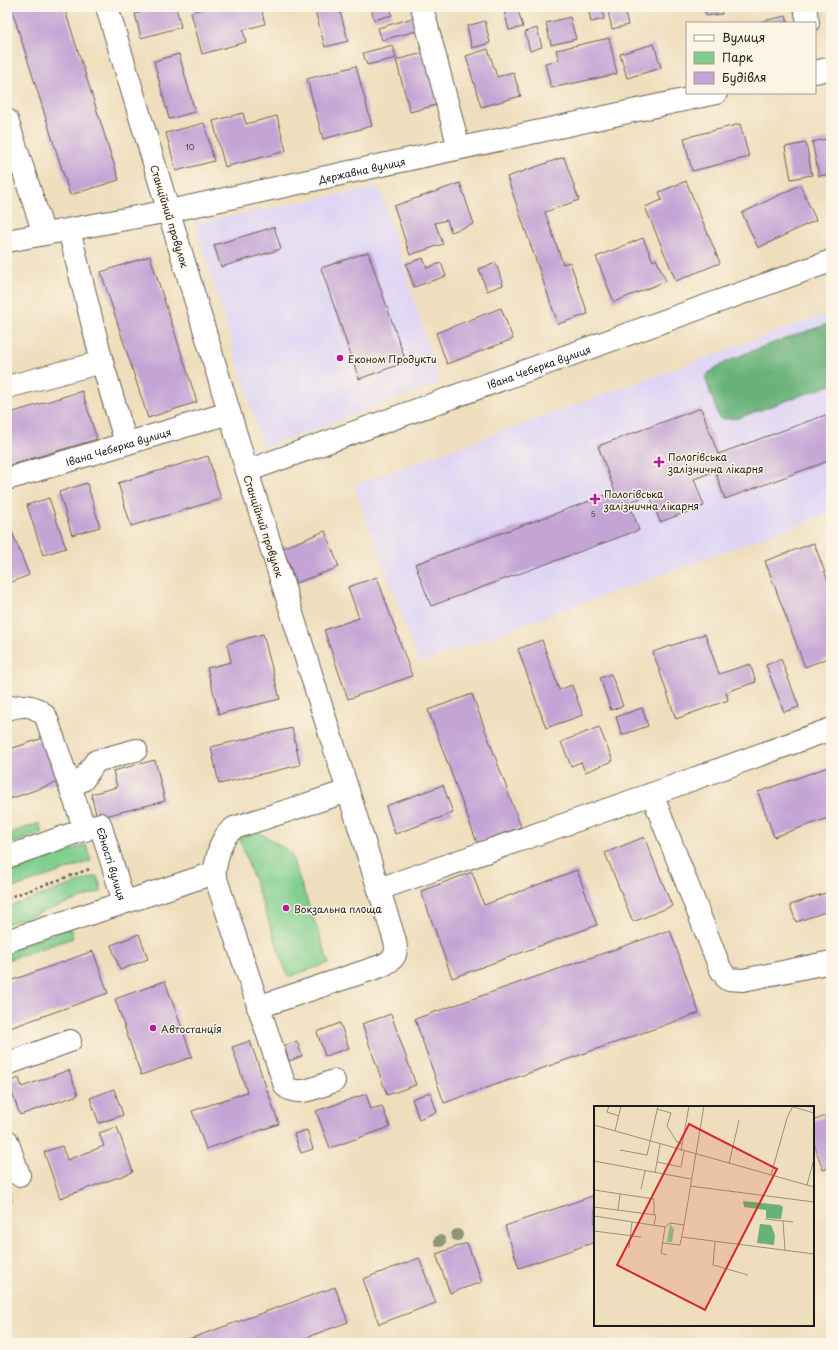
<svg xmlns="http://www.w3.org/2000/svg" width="838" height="1350" viewBox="0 0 838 1350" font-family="'Playpen Sans',sans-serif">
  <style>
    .built { fill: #ded5f5 }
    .green { fill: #80ce8e; stroke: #4e7555 }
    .forest { fill: #68b179; stroke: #42664a }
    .building { fill: #c4a4d5 }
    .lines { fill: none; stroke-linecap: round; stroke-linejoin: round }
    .minor-casing { stroke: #666054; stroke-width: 24 }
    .path { stroke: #666054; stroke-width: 2.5; stroke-dasharray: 3 3; stroke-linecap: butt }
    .minor { stroke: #fff; stroke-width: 22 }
    .tree { fill: #8e957a }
    .poi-dot { fill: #b5179e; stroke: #fcf5e5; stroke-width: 1.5 }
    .labels { text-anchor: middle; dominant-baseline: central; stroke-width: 3; stroke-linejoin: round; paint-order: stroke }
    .number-label { font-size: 8px; fill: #463e4a }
    .street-label { font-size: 10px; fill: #1c1c1c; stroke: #fcf5e5 }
    .poi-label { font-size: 10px; fill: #1c1c1c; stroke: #fcf5e5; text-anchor: start }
    .inset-road { fill: none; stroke: #9b907d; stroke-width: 1 }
    .view { fill: #d62828; fill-opacity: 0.15; stroke: #d62828; stroke-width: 2 }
    .inset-edge { fill: none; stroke: #1c1c1c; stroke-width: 2 }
  </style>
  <rect width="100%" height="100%" fill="#fcf5e5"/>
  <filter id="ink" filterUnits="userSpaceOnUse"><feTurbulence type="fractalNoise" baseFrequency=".025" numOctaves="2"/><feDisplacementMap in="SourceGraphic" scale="8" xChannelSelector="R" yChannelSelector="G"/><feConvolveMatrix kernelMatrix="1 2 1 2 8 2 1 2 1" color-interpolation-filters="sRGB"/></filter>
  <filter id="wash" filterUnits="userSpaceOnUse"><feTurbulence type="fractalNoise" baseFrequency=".012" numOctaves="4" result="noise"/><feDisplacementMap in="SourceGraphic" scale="16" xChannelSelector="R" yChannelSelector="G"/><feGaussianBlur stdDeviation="0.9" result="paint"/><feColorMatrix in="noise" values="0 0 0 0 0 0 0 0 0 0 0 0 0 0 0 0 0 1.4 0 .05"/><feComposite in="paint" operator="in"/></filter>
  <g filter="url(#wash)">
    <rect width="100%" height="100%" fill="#efdebd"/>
    <path class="built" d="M379,187L440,383L263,448L196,223Z
      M831,312V513L419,663L354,485Z"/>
    <path class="green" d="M39,823L42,833L7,845V834Z
      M257,831L290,852L329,963L288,977L239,837Z
      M86,845L91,861L7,890V872Z
      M97,876L102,891L7,924V907Z
      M70,928L73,938L7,960V950Z"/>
    <path class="forest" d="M831,323V385L738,418L724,419L719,418L705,377C714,360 809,331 831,323Z"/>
    <g id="blocks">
      <path class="building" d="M11,7H64L119,180L70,195Z
        M162,7H176L181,27L141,38L135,14Z
        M208,7H261L265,24L243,30L246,42L202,54L191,12Z
        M314,7H339L348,41L325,47Z
        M371,7H390L392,15L374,20Z
        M503,7H517L523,27L509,30Z
        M588,7H602L604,19L591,22Z
        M705,7H721L722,14L706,16Z
        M624,8L628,25L612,29L608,11Z
        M420,16L424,29L382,40L378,28Z
        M786,16L788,23H758V22Z
        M570,17L576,39L551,45L546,23Z
        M485,21L490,43L472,48L467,26Z
        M537,28L542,47L530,51L525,32Z
        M609,38L617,74L551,88L545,63L559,60L556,50Z
        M654,44L661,68L627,78L620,54Z
        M393,45L396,58L367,65L363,53Z
        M488,49L497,77L513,72L521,96L481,107L466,56Z
        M427,52L440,104L410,112L396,60Z
        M179,54L195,112L169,119L154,61Z
        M356,66L372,126L323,139L307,79Z
        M243,113L246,124L277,116L286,151L225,167L213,121Z
        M204,123L214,161L176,171L166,133Z
        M740,124L749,157L692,171L684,138Z
        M831,138V174L819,176L812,142Z
        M806,143L812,175L791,179L785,147Z
        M564,157L579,200L545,212L563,264L570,262L588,314L558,324L507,177Z
        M686,181L720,263L676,281L645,207L662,200L659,192Z
        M460,183L474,224L451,232L447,220L435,223L443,244L410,255L394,206Z
        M800,185L816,220L758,248L742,213Z
        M274,227L281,249L221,267L214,245Z
        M643,238L653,261L656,259L666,281L614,302L596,257Z
        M368,252L406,362L359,379L321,268Z
        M150,256L197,402L148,418L101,272Z
        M423,258L427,268L441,263L446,276L414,287L406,264Z
        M496,263L503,285L487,291L479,269Z
        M501,308L513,339L447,364L436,333Z
        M82,391L97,439L7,466V414Z
        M701,408L718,454L831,413V460L725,499L715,471L694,479L704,506L660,522L650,495L629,502L639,530L431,606L415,564L615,492L598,446Z
        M208,456L221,499L131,526L118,483Z
        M87,483L100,527L72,535L59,492Z
        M49,498L66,548L43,555L27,505Z
        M11,529L29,575L7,584V530Z
        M325,531L339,567L296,583L283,548Z
        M814,543L831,589V657L805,667L765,561Z
        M377,577L412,676L348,699L324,630L359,618L348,587Z
        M263,634L280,699L219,714L207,668L231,662L227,644Z
        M705,634L719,674L750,664L756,682L726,692L728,700L676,719L653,652Z
        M542,640L559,690L572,685L583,715L546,728L518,649Z
        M781,659L799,707L784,712L766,665Z
        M611,674L623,706L611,710L600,678Z
        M472,694L521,827L477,843L428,710Z
        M642,708L648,726L622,735L616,717Z
        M599,727L613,761L585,772L581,762L571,766L561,742Z
        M292,728L300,765L219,784L211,747Z
        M46,737L61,781L7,800V750Z
        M155,760L165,801L97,818L91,794L117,787L113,771Z
        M831,766V817L774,837L758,792Z
        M443,785L453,813L395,834L386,806Z
        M644,837L672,906L633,922L605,853Z
        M577,870L597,925L452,978L421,891L472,872L484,905Z
        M831,891V910L796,922L790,905Z
        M670,930L699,1013L444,1103L415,1019Z
        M139,934L148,959L120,970L111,945Z
        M93,951L108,993L7,1029V982Z
        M165,981L192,1057L141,1075L115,999Z
        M391,1014L416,1085L387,1095L362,1024Z
        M340,1023L349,1048L325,1056L317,1032Z
        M250,1041L279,1124L206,1149L192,1111L247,1092L232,1047Z
        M297,1041L302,1056L289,1061L284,1046Z
        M69,1070L78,1095L20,1115L8,1082L19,1078L22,1087Z
        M114,1089L123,1115L99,1123L90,1098Z
        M430,1092L437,1112L419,1119L412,1099Z
        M366,1094L371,1109L382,1106L390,1127L330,1148L316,1111Z
        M831,1114V1167L823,1170L813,1141V1121Z
        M117,1127L133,1172L60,1198L44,1152L62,1146L67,1160L104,1146L99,1133Z
        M307,1130L313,1149L301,1153L294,1134Z
        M7,1190L11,1201L7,1203Z
        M595,1195V1242L519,1268L505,1226Z
        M467,1243L482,1282L450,1293L436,1254Z
        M419,1258L436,1303L379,1324L363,1279Z
        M335,1287L348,1322L305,1338L307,1343H178Z"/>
    </g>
  </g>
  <g filter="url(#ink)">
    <use href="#blocks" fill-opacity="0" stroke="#666054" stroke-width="1"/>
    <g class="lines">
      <defs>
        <g id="minor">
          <path d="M422,7L459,148"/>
          <path d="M805,7L808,23"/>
          <path d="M815,72L831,68"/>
          <path d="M7,120L44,234"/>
          <path id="s1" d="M7,241L169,211L716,93"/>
          <path d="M102,362L126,443"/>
          <path d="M7,387L102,362L69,230"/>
          <path id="s2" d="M247,471L831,261"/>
          <path id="s3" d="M7,479L229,413"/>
          <path d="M7,709C22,704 35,704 46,717L85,830"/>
          <path d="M70,786L83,780L96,761L136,750"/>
          <path d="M652,794L720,968L727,979L743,980L831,962"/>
          <path id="s4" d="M7,857L100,824L124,902"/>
          <path d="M214,873L285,1086C298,1098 319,1086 334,1081"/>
          <path d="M379,889L652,794L831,729"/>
          <path d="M7,941L214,873C218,856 219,838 234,828L348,791L247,471L107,7"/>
          <path d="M258,1007L381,966C394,960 398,955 395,941L348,791"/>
          <path d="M7,1064L70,1041"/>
          <path d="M7,1141L19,1175"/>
        </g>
      </defs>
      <use href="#minor" class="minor-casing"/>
      <path class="path" d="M7,898L90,869"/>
      <use href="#minor" class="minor"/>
    </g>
    <g class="tree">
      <circle cx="457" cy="1235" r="6"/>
      <circle cx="440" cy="1241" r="6"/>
    </g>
  </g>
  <g class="poi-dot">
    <circle cx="340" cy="358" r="4"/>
    <path d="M657 456h4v4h4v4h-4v4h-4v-4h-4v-4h4z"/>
    <path d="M593 493h4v4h4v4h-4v4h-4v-4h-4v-4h4z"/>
    <circle cx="286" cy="908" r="4"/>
    <circle cx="153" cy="1028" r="4"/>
  </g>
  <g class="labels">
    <g class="number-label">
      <text x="190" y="147">10</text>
      <text x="593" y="514">5</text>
    </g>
    <g class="street-label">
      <text stroke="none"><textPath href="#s1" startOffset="362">Державна вулиця</textPath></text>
      <text transform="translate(170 216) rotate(73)">Станційний провулок</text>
      <text stroke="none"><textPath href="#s2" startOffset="310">Івана Чеберка вулиця</textPath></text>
      <text stroke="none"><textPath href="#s3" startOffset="116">Івана Чеберка вулиця</textPath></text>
      <text transform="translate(264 526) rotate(72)">Станційний провулок</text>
      <text stroke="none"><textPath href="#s4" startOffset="140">Єдності вулиця</textPath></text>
    </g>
    <g class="poi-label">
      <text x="348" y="358">Економ Продукти</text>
      <text x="668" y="456">Пологiвська<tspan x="668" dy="12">залiзнична лiкарня</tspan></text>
      <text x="604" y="493">Пологівська<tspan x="604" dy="12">залізнична лікарня</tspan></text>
      <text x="294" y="908">Вокзальна площа</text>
      <text x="161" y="1028">Автостанція</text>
    </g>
  </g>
  <g transform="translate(594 1106)">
    <rect width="220" height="220" fill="#efdebd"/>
    <path d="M76,118L80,123L78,136H73Z" fill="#80ce8e"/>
    <path d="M149,95L186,99L189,101L187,113L172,112V104L150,101ZM166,118L177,119L181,129L180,139L163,137Z" fill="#68b179"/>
    <path class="inset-road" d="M15,0L13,6L25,10M196,0L220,7M63,3L77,7L73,20L83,36L88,38M0,19L220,81M21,25L27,0M26,44L53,49L64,0M87,45L95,0M0,55L97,73M63,56L87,61L90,45M135,58L145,14M61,67L66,38M177,69L193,12L199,0M213,79L220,53M96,80L220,96M47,83L51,65M0,84L60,93V109M0,101L62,109L60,119M24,104L26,88M0,110L71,121L76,117L90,119L110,0M171,113L199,116M189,115L191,144M71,121L67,147L73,149M0,125L47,131M88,131L220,148M121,136L119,159L154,169M69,137L86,139L90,119M35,142L38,116"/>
    <path class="view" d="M95,18L183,63L111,204L23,159Z"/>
    <rect width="220" height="220" class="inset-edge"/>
  </g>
  <rect width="838" height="1350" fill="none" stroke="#fcf5e5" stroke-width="24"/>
  <rect x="686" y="22" width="130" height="72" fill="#fcf5e5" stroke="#a29e95"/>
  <rect x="694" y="35" width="20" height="6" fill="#ffffff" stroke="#a29e95"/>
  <text x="722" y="42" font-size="12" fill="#1c1c1c">Вулиця</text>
  <rect x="694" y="52" width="20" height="12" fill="#80ce8e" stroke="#a29e95"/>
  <text x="722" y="62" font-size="12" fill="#1c1c1c">Парк</text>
  <rect x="694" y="72" width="20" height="12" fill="#c4a4d5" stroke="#a29e95"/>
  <text x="722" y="82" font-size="12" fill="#1c1c1c">Будівля</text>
</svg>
